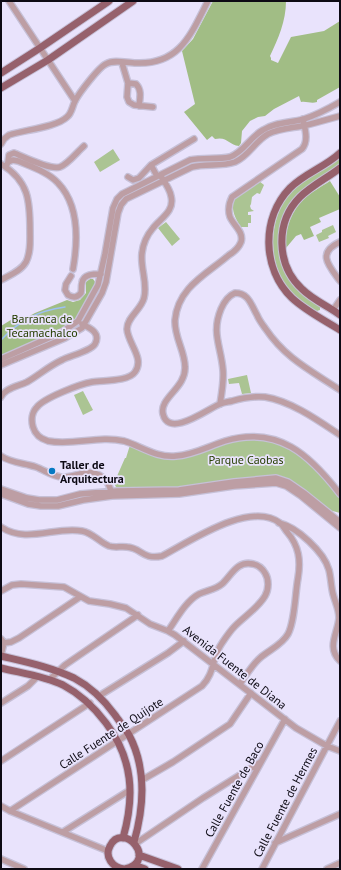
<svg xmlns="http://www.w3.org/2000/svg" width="341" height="870" viewBox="0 0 341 870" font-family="'PT Sans',sans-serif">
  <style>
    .green { fill: #abc493 }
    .forest { fill: #a1bd85 }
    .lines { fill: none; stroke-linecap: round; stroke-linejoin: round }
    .stream { stroke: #9dc0f3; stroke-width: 1.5 }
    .minor-casing { stroke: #c6c0d7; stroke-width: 8 }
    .major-casing { stroke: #c6c0d7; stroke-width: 9 }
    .minor { stroke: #bd9ea4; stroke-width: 5.5 }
    .major { stroke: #96616c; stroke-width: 7 }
    .poi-dot { fill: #0579c3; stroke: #e9e3fc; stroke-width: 1.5 }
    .labels { text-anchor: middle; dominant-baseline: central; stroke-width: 3.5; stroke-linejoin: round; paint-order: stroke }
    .park-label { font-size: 12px; fill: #263e00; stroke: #e9e3fc }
    .poi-label { font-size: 12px; font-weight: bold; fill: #0d0a14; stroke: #e9e3fc; text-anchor: start }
    .street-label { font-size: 12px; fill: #0d0a14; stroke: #e9e3fc }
  </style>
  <rect width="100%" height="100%" fill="#e9e3fc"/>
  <path class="green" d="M113,149L120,160L100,172L94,162Z
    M340,155V164L288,208L282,261L320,306V310L317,311C271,292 260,232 289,194C302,178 323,167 340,155Z
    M259,181L264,185L260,194L257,193L252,197L251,204L250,206L251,209L254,211L248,212V215H251V223H248V227H241C235,218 230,209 235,198Z
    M166,222L180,239L172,246L158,228Z
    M333,225L336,232L328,236L329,238L319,242L316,235L322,232V230Z
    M247,375L251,393L242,394L239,383L229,384L228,379Z
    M83,391L93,410L83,415L74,395Z
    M249,439C255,439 261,439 267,440C295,444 323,477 340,498V513L329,510L293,483L179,488L117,489L114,483L125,458H126L130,445C140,450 151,456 161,458C183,463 205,450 224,444C232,442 240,440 249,439Z"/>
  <path class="forest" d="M213,1H286C286,21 278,39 270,56L271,58V60L278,63L291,37L324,31L340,21V87L317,100V102C311,104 307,101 301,102L299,96L274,109L265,116L258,117L250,121L242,131L241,143L239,146C229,145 227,136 215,139L212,136L207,140L184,112L195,104L182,51L193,39Z
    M330,181L340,197V209L319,218L321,222L310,227L314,236L304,240L301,234L296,236L286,248C284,231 291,211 304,199C311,192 321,187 330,181Z
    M90,279H93L96,283L82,313L71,325L1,357V326L14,318L16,323L35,313L67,300L73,302L80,300L86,293V282Z"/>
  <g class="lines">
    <path class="stream" d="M1,340C20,320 37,311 65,307"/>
    <defs>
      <path id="minor" d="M9,1L75,101
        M122,63L128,83L127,97L129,102L134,105L153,107
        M128,83L136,84C142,90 140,98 139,106
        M303,119C305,129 309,141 302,149L232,197C229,203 228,211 230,217C234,226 244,232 241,242C239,247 234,252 229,255C207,274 178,287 175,320C174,337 185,351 185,367C186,388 159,398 163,414C169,439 209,408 220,404C224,402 228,402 232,401C242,398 254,396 265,397C291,401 319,421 340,435
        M1,144L4,139L9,135C24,130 57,127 67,117C72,113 72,107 75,101C79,93 99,67 106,64C114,59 127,63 136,63C180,65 191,34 208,1
        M8,162L9,155L14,153C24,157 50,170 60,167C68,164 77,152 84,146
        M1,164C29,181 30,201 30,231C30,241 31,252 26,262C21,271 10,275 1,280
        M6,167L8,162L13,160L18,161C32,167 48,172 58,183C79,205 78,241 73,269
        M160,175C164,181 170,189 171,196C175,211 161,218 153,228C147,235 143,244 142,253C140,268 148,283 144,298C141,310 127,317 127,329C128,344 145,358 135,372C128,382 103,380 92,382C80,384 44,398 37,407C32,412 31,420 33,427C35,434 41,439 48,441C73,446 99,435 124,441C141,446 156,458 176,456C193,455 209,446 225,441C278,425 310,455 340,494
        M157,176L151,165L194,139
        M128,177L133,180L139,178L151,165
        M340,242C316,253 329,266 340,281
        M71,276L66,284L65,290L68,295C73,298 77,298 81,293C82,289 81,287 82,283C83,274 94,274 101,274
        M333,310L340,300
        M1,359L62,332L78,321L98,285L105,254L113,208L117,199L122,194L190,160C203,157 217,160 230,157C244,152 250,137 263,130C275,122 290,123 304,119C317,115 328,109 340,102
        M1,365L65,338L82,328L102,293L106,282L118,213L121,205L126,199L192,167C206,163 221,167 235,162C249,156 255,141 268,134C280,128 294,128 307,125C318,122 329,119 340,116
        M1,397C5,388 19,386 27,382C39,375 49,366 62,360C69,356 91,351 95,344C101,333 90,328 82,324
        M220,404C222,392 224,381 223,370C221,346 211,333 221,309C224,302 228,296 235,293C249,293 251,305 257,315C259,320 262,324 265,328C286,359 310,370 340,390
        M1,456C11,463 24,463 36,467C44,470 52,476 61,477C70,478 77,474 85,473C98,470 110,481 111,493
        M1,489L27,498L39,500H57L80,494L117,491L179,490L234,482L276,478L288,482L304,493L340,522
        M1,494L28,504L41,506H58L83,500L112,496L179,494L234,486L276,483L286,486L301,496L340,528
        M279,523C297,527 324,552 329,570C331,578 331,586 333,594C335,602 339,609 339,618C338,633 326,647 340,661
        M1,527C27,544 55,526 82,531C93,533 99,542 109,546C115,548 121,546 127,547C142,548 142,560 162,556C189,542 250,500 280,523C283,525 285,530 287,532C299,546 301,560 298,578C295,594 295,621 288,634C282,645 269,650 260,658C252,665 246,675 240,684
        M1,591L12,585L21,584L64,587L89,601L110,604L126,608L150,624L168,631L175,635L296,728L327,746L340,751
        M1,639L4,643L1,655
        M4,643L11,642L19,638L80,597
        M49,680L65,665L138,615
        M99,696L168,653L184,641
        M1,703L28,686L37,677
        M1,761L90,703
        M142,780L173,762L230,724L251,693
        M1,806L10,811L108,851
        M10,811L202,686C215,673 212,657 222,643C226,637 230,631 235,626C245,616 258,608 265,596C269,589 269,579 265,573C262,568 258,565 253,564C237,560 231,576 222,584C215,590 207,590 199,594C186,601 177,618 168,631
        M63,832L130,790
        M275,843L340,814
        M135,844L203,798L259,763
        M1,859L24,869
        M202,869L285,719
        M262,869L340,721
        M327,869L340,863"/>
      <path id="major" d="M1,73L40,48L109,1
        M1,88L48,60L133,1
        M340,153C325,167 305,173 290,188C261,218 262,269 292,298C306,311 324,320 340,330
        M340,168C327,178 311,186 300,197C275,222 276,265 302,289C313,300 328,306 340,315
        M1,656C26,662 51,667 74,678C91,687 104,700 115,715C119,721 125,728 129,735C147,769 144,807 134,842
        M1,668C21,673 44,676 63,685C80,694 94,707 106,723C133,759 135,796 123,838
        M139,855L178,869
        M134,865L145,869
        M124,869C113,868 104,857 110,846C123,820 159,861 125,869"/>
    </defs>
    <use href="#minor" class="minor-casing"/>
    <use href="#major" class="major-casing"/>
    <use href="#minor" class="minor"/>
    <use href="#major" class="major"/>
  </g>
  <circle class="poi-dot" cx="52" cy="471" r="4"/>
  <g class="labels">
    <g class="park-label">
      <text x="42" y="318">Barranca de<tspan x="42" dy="14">Tecamachalco</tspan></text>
      <text x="246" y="459">Parque Caobas</text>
    </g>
    <g class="poi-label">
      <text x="60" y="464">Taller de<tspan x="60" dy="14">Arquitectura</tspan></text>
    </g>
    <g class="street-label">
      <text transform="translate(235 667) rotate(38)">Avenida Fuente de Diana</text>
      <text transform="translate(111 733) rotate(-33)">Calle Fuente de Quijote</text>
      <text transform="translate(234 789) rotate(-61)">Calle Fuente de Baco</text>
      <text transform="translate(285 802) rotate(-62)">Calle Fuente de Hermes</text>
    </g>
  </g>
  <rect width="341" height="870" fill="none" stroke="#0d0a14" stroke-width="4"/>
</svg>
